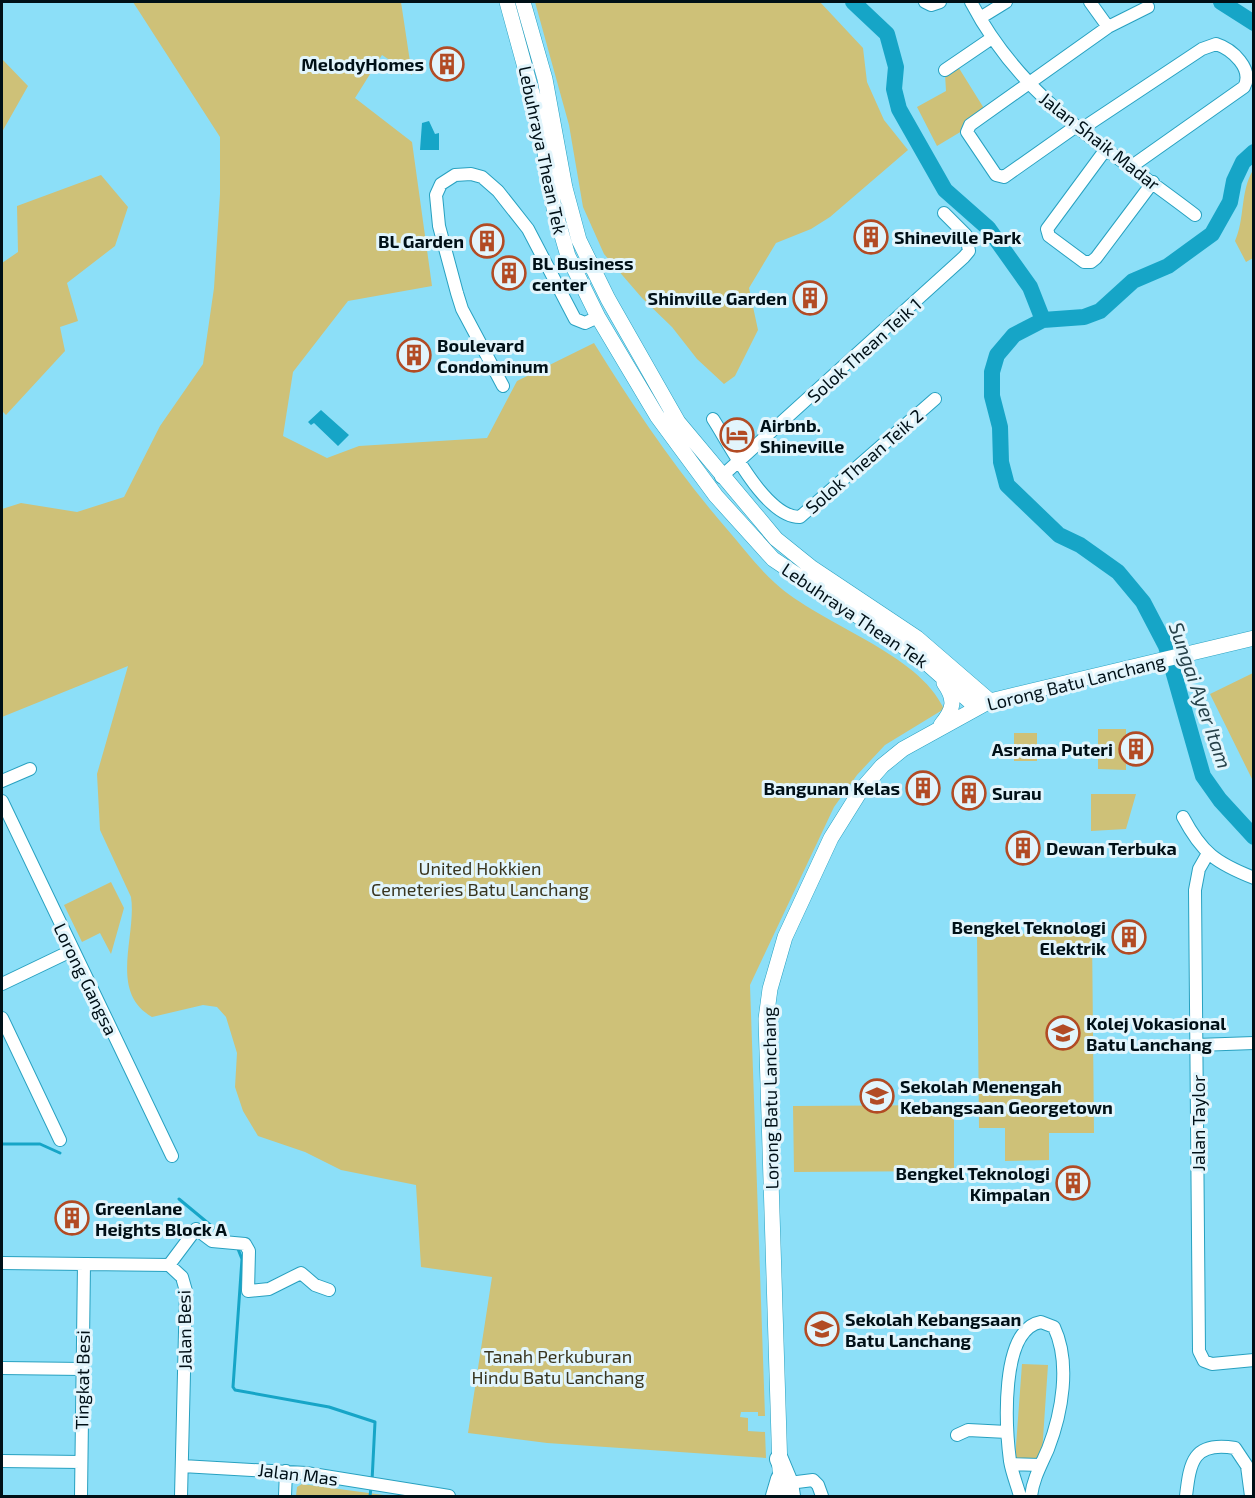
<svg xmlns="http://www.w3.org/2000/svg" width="1255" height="1498" viewBox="0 0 1255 1498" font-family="'Exo 2',sans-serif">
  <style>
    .green { fill: #cec178 }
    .water { fill: #16a5c7 }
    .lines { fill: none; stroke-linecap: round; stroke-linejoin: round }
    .stream { stroke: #16a5c7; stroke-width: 3 }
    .river { stroke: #16a5c7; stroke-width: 16 }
    .minor-casing { stroke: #28a1c0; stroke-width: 14 }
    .major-casing { stroke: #28a1c0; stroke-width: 16 }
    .highway-casing { stroke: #28a1c0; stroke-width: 20 }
    .minor { stroke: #fff; stroke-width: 12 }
    .major { stroke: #fff; stroke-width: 15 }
    .highway { stroke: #fff; stroke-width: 18 }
    .labels { text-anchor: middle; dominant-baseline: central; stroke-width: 6; stroke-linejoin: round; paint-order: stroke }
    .poi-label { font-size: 18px; font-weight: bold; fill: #001017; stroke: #e2f5fc; text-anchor: start }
    .street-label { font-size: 18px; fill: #001017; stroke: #e2f5fc }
    .park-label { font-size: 18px; fill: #39351f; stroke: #e2f5fc }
    .water-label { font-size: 20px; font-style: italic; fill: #27424a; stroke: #e2f5fc }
  </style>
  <rect width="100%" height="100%" fill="#8cdff8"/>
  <path class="green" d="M133,2H401L412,75L382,55L355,98L412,142L432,286L348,301L293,372L283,436L327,458L359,446L487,438L517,381L594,343C634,408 676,470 726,528C742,546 757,567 775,583C822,626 918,652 944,709L885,745L857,775L834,807L750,985L765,1416H758V1412H741L740,1417L748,1418V1431L765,1432L766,1458L547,1443L468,1433L492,1277L421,1267L416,1185L341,1170L305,1152L258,1136L243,1111L235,1087L237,1053L226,1017L217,1007L203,1005L152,1017C108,992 137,936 131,897L100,830L97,774L128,666L2,717V509L21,503L77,512L124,497L160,426L203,364L214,288L220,194V137Z
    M535,2H820L863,48L867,82L884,120L908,150L830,217L811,229L776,243L749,288L758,330L735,376L724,384L697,359L672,327L642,298L604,254L583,207L569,125Z
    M2,59L28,86L2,132Z
    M957,65L985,110L962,131L937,146L917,107L946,91L945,74Z
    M1253,170V258L1246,262L1235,241C1245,219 1240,192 1253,170Z
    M101,175L128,207L115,246L67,283L78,321L60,327L65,351L6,415L2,411V263L18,252L17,206Z
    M1253,673V781L1210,694Z
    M1098,729H1126V770L1098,769Z
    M1014,733H1037V761H1014Z
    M1091,794H1136L1126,829L1091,831Z
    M111,882L124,908L111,954L100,933L82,942L64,905Z
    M1092,933L1094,1133H1049V1160L1005,1161V1128H979L977,934Z
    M954,1105V1171L794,1172L793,1106Z
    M1022,1364L1048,1365L1042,1453L1037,1461L1015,1459Z
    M302,1484L391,1496H296L297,1487Z"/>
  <path class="water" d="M429,121L435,134L439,133V150H420L422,123Z
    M321,410L349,435L338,446L314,423L311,425L308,422Z"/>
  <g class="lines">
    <path class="stream" d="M2,1144H40L60,1153
      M179,1199L226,1238
      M238,1249L242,1259L233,1387L235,1390L329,1407L375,1422L372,1481
      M370,1496L371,1488"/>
    <path class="river" d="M853,2L887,34L896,67L894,89L899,109L945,190L988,228L1030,287L1043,320
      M1221,2L1254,23
      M1254,152L1243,162L1234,181L1230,202L1212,234L1168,266L1133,281L1100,311L1084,317L1043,320L1014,335L997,355L992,372V396L1000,427L1001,462L1007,485L1059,535L1080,545L1118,572L1143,602L1166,646L1203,776L1220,800L1254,837"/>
    <defs>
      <path id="minor" d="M925,2L931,5L940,2
        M971,2C1023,102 1108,148 1195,215
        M1090,2L1108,27
        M980,18L1006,2
        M945,70L992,38
        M1075,127L1004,177L996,175L967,132L970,125L1108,27L1148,7
        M1080,130L1202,49L1216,44C1232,49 1254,69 1244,87L1132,166
        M1106,149L1047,229L1049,236L1084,262H1091L1096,258L1153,182
        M503,386L462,309L457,293L439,226L436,195L441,184L455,175L471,174L482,177L498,191L528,229L575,319L585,323L598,317
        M713,419C730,445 766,518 800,517L935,399
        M721,477L964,257L969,251L966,235L944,213
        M2,781L30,769
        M2,801L172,1156
        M1183,817C1202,853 1216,863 1254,878
        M1207,855L1199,869L1195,890L1199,1351L1204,1361L1212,1364L1254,1360
        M2,984L73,950
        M2,1018L60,1140
        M1197,1045L1254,1043
        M2,1263L169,1265L182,1277L186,1291L181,1496
        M169,1265L196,1229L212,1241L245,1244L249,1251L248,1291L269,1289L301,1273L315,1285L329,1290
        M2,1368L83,1369
        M957,1435L968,1430L1007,1432
        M2,1461L81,1462
        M1011,1464L1040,1465
        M182,1466L306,1473L449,1496
        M789,1483L813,1480L818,1485L822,1496
        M81,1496L84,1264
        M285,1496L286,1471
        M1020,1496C1017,1485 1012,1473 1010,1461C1006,1430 999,1329 1041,1322L1054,1327C1071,1363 1062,1413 1048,1449C1041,1465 1033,1479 1031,1496
        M1186,1496C1190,1462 1193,1441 1235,1448L1247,1466L1251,1496"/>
      <path id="major" d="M507,2L540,122L554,208L568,256L598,317L657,416L716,496L773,559L922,659L976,707
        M523,2L545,79L565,188L579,240L608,299L678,422L776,539L812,568L917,638L990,701
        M941,725C954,709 956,700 944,683
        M780,1470L766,1019L770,989L785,937L831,838L861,790L882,766L903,749L990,701L1254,638"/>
      <path id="highway" d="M779,1459L789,1483L791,1496
        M775,1496L780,1479"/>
    </defs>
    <use href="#minor" class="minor-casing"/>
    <use href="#major" class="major-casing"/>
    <use href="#highway" class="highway-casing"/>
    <use href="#minor" class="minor"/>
    <use href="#major" class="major"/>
    <use href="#highway" class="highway"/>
  </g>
  <defs>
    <symbol id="building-ring" viewBox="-11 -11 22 22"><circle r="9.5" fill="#e2f5fc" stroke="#b24b24" stroke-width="1.5"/><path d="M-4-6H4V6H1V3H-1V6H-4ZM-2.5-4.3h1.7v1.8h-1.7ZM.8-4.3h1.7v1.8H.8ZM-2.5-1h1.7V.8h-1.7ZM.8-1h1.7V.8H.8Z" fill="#b24b24"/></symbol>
    <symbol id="hotel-ring" viewBox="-11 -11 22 22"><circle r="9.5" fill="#e2f5fc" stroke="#b24b24" stroke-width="1.5"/><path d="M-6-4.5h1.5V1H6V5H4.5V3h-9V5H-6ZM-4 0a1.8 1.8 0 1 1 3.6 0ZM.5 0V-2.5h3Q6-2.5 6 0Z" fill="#b24b24"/></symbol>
    <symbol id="university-ring" viewBox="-11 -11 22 22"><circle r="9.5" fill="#e2f5fc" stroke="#b24b24" stroke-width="1.5"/><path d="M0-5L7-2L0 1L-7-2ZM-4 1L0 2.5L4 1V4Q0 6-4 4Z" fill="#b24b24"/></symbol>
    <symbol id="school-ring" viewBox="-11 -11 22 22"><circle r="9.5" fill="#e2f5fc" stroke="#b24b24" stroke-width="1.5"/><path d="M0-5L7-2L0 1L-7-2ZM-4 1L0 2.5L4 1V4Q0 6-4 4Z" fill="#b24b24"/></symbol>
  </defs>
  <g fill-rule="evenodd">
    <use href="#building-ring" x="428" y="45" width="38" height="38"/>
    <use href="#building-ring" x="852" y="218" width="38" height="38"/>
    <use href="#building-ring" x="468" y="222" width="38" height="38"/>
    <use href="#building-ring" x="490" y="254" width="38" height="38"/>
    <use href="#building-ring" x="791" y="279" width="38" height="38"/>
    <use href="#building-ring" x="395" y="336" width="38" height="38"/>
    <use href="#hotel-ring" x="718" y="416" width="38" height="38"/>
    <use href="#building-ring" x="1117" y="730" width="38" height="38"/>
    <use href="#building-ring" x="904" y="769" width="38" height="38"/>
    <use href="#building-ring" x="950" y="774" width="38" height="38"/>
    <use href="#building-ring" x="1004" y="829" width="38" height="38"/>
    <use href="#building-ring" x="1110" y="918" width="38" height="38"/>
    <use href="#university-ring" x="1044" y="1014" width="38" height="38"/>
    <use href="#school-ring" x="858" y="1077" width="38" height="38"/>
    <use href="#building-ring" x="1054" y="1164" width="38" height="38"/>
    <use href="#building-ring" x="53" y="1199" width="38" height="38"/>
    <use href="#school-ring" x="803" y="1310" width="38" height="38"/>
  </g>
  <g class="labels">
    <g class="poi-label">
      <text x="424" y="64" text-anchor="end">MelodyHomes</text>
      <text x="894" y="237">Shineville Park</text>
      <text x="464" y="241" text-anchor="end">BL Garden</text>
      <text x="532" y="263">BL Business<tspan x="532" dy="21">center</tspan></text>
      <text x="787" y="298" text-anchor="end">Shinville Garden</text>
      <text x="437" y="345">Boulevard<tspan x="437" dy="21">Condominum</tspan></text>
      <text x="760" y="425">Airbnb.<tspan x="760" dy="21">Shineville</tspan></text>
      <text x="1113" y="749" text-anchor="end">Asrama Puteri</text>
      <text x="900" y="788" text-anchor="end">Bangunan Kelas</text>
      <text x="992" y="793">Surau</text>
      <text x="1046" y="848">Dewan Terbuka</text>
      <text x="1106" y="927" text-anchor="end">Bengkel Teknologi<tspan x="1106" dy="21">Elektrik</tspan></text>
      <text x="1086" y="1023">Kolej Vokasional<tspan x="1086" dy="21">Batu Lanchang</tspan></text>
      <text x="900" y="1086">Sekolah Menengah<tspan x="900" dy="21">Kebangsaan Georgetown</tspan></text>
      <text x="1050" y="1173" text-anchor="end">Bengkel Teknologi<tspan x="1050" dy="21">Kimpalan</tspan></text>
      <text x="95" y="1208">Greenlane<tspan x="95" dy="21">Heights Block A</tspan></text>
      <text x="845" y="1319">Sekolah Kebangsaan<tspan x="845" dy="21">Batu Lanchang</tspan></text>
    </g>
    <g class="street-label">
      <text transform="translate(1100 141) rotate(38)">Jalan Shaik Madar</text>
      <text transform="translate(543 150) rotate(78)">Lebuhraya Thean Tek</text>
      <text transform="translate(864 350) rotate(-42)">Solok Thean Teik 1</text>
      <text transform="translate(864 461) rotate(-41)">Solok Thean Teik 2</text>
      <text transform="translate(855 615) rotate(34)">Lebuhraya Thean Tek</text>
      <text transform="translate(1076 682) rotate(-14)">Lorong Batu Lanchang</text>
      <text transform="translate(86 979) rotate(64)">Lorong Gangsa</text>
      <text transform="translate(770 1098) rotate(-91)">Lorong Batu Lanchang</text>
      <text transform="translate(1198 1123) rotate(-90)">Jalan Taylor</text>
      <text transform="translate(184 1330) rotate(-91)">Jalan Besi</text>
      <text transform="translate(82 1380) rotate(-89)">Tingkat Besi</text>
      <text transform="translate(298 1474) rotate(7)">Jalan Mas</text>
    </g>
    <g class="park-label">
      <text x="480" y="868">United Hokkien<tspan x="480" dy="21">Cemeteries Batu Lanchang</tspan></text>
      <text x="558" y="1356">Tanah Perkuburan<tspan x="558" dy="21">Hindu Batu Lanchang</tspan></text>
    </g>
    <g class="water-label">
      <text transform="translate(1201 695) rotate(71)">Sungai Ayer Itam</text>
    </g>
  </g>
  <rect width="1255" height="1498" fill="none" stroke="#001017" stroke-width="6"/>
</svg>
